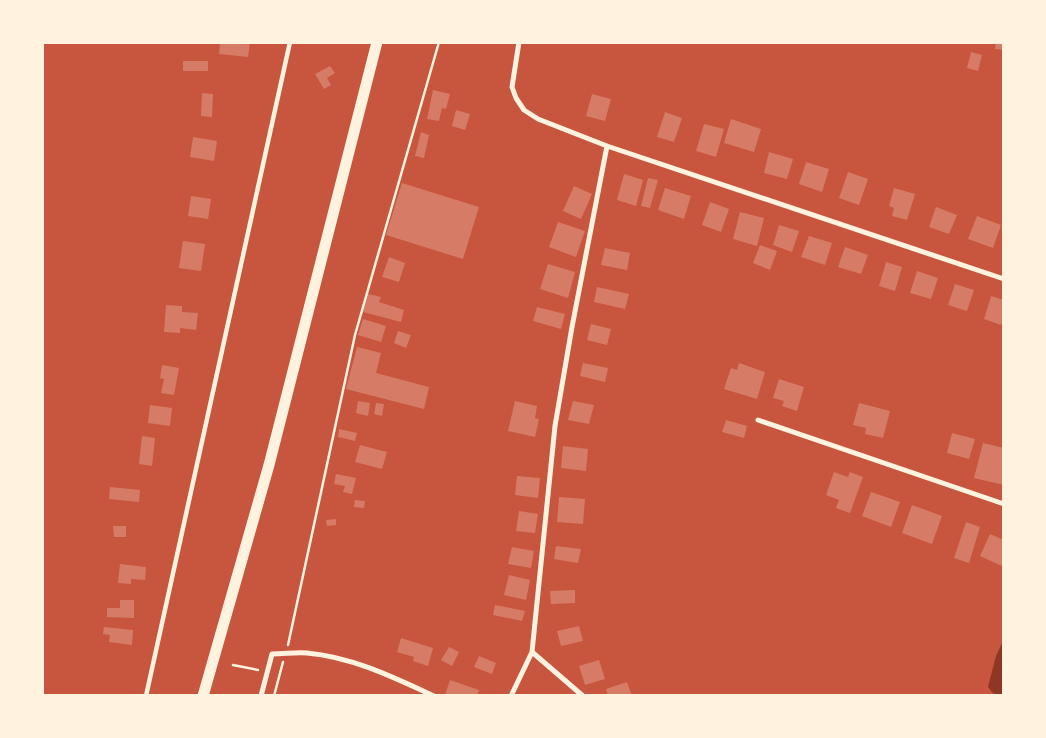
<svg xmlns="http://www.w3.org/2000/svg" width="1046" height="738" viewBox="0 0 1046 738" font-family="'Times New Roman',serif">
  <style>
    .water { fill: #8f3625 }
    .building { fill: #d67c66 }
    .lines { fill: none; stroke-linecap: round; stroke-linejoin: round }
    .path { stroke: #fff3e0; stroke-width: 2.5 }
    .pedestrian { stroke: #fff3e0; stroke-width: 4.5 }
    .minor { stroke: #fff3e0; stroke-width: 5 }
    .trunk { stroke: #fff3e0; stroke-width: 11 }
  </style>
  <rect width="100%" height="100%" fill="#c8553d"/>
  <path class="water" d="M1003,641V695C996,696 992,693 988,687L996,656Z"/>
  <path class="building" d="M220,42H250L248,57L219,54Z
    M996,42H1004V50L995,49Z
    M971,52L982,55L978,71L967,68Z
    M183,61H208V71H183Z
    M330,66L335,73L327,78L331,85L324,89L315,74Z
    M433,90L450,94L446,109L442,108L439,121L427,119Z
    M202,93L213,94L212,117L201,116Z
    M592,94L611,99L605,121L586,116Z
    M456,110L470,114L465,130L452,126Z
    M665,112L682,118L674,142L657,137Z
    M731,119L761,129L754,152L724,143Z
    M704,124L724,129L716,157L696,151Z
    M421,132L429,135L424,158L415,156Z
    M193,137L217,141L214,161L190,157Z
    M769,152L793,159L787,179L764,173Z
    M806,162L829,169L822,192L799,184Z
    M848,172L868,179L859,205L839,198Z
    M624,174L643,180L636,206L617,200Z
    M648,178L658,180L650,208L641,206Z
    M402,183L479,207L463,259L386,235Z
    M574,186L592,194L581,219L563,211Z
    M665,188L691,196L684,219L658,210Z
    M894,188L915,194L907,220L892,216L894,208L889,206Z
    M191,196L211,199L208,219L188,216Z
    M710,202L729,209L721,232L702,225Z
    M936,207L957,215L949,234L929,227Z
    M740,212L764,218L757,246L733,239Z
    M977,216L1001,225L993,248L968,239Z
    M558,222L585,231L576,257L549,247Z
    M779,225L799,231L792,252L773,245Z
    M809,236L832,243L825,265L801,257Z
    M183,241L205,244L201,271L179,268Z
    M760,245L777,251L770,270L753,263Z
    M845,247L868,255L861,274L838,267Z
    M605,248L630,253L627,270L601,265Z
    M389,257L405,263L399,282L382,277Z
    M886,262L902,267L895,291L879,286Z
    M548,264L575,272L568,298L540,289Z
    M917,271L938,278L931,299L910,293Z
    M955,284L974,290L967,311L948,305Z
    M597,287L629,294L625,309L594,302Z
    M368,294L381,297L379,302L404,310L401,322L363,312Z
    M991,296L1004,300V317L1001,325L984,319Z
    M166,305L182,306V312L198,313L196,330L180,328V333L164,332Z
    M537,307L565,314L561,329L533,321Z
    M363,319L386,326L381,342L358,335Z
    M591,324L611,329L607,345L587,340Z
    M398,331L411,335L406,348L394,343Z
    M357,347L381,353L376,373L429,387L424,409L346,389Z
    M583,363L608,368L605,382L580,376Z
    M739,363L765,372L757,399L724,389L731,368L737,370Z
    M162,365L179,368L174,395L161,393L164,379L160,378Z
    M779,379L804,387L797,411L782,406L784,401L773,398Z
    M358,401L370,403L368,416L356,413Z
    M515,401L537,406L535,418L539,419L535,437L508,431Z
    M573,401L594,405L589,424L568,420Z
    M376,403L384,404L382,416L374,414Z
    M859,403L890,411L883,438L865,434L866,428L853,425Z
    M150,405L172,408L170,426L148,423Z
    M726,420L747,426L744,438L722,432Z
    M339,429L357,433L355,441L338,437Z
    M952,433L975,439L969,459L947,453Z
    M142,436L155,438L152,466L139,464Z
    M983,443L1004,448V485L974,478Z
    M360,445L387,452L382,469L355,462Z
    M563,446L588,449L586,471L561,468Z
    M834,472L848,477L850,472L863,477L850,513L836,508L839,500L826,495Z
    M336,474L356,478L352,494L343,492L345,486L334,484Z
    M517,476L540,478L538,498L515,495Z
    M110,487L140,490L139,502L109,499Z
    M871,492L900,502L891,527L862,516Z
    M559,497L585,499L583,524L557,522Z
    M355,500L365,501L364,508L354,507Z
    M912,505L942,516L932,544L902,533Z
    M519,511L538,514L535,533L516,531Z
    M336,519V525L327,526L326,520Z
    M966,522L980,527L969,563L954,558Z
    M113,526H126V537H114Z
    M990,534L1004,540V567L980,556Z
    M556,546L581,549L578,563L554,559Z
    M512,547L534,551L531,568L508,564Z
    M120,564L146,567L145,580L131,579V584L118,583Z
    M509,575L530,580L526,600L504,595Z
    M575,590V603L551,604L550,591Z
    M120,600H134V618L107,617V608H120Z
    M495,605L525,611L522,621L493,615Z
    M579,626L583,641L561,646L557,631Z
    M104,627L133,630L132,645L109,642L110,635L103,634Z
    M401,638L433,648L428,666L413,661L414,657L397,652Z
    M449,647L459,652L452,666L441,660Z
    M479,656L496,663L492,674L474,667Z
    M599,660L605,679L585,685L579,666Z
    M450,680L479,690L477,696L445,695Z
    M627,682L632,696H608L606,689Z"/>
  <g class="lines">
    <path class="path" d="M288,645L355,335L439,42
      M233,665L258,670
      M274,696L283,662"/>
    <path class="pedestrian" d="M146,696L290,42"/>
    <path class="minor" d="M519,42L512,87L516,98L524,110L538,119L607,146L1004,279
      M758,420L1004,504
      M261,696L272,654C284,654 296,652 307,653C352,657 393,677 434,696
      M511,696L532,652
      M583,696L532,652L555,426L572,327L607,146"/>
    <path class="trunk" d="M203,696L269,465L377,42"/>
  </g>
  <rect width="1046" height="738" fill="none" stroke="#fff3e0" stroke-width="88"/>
</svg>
